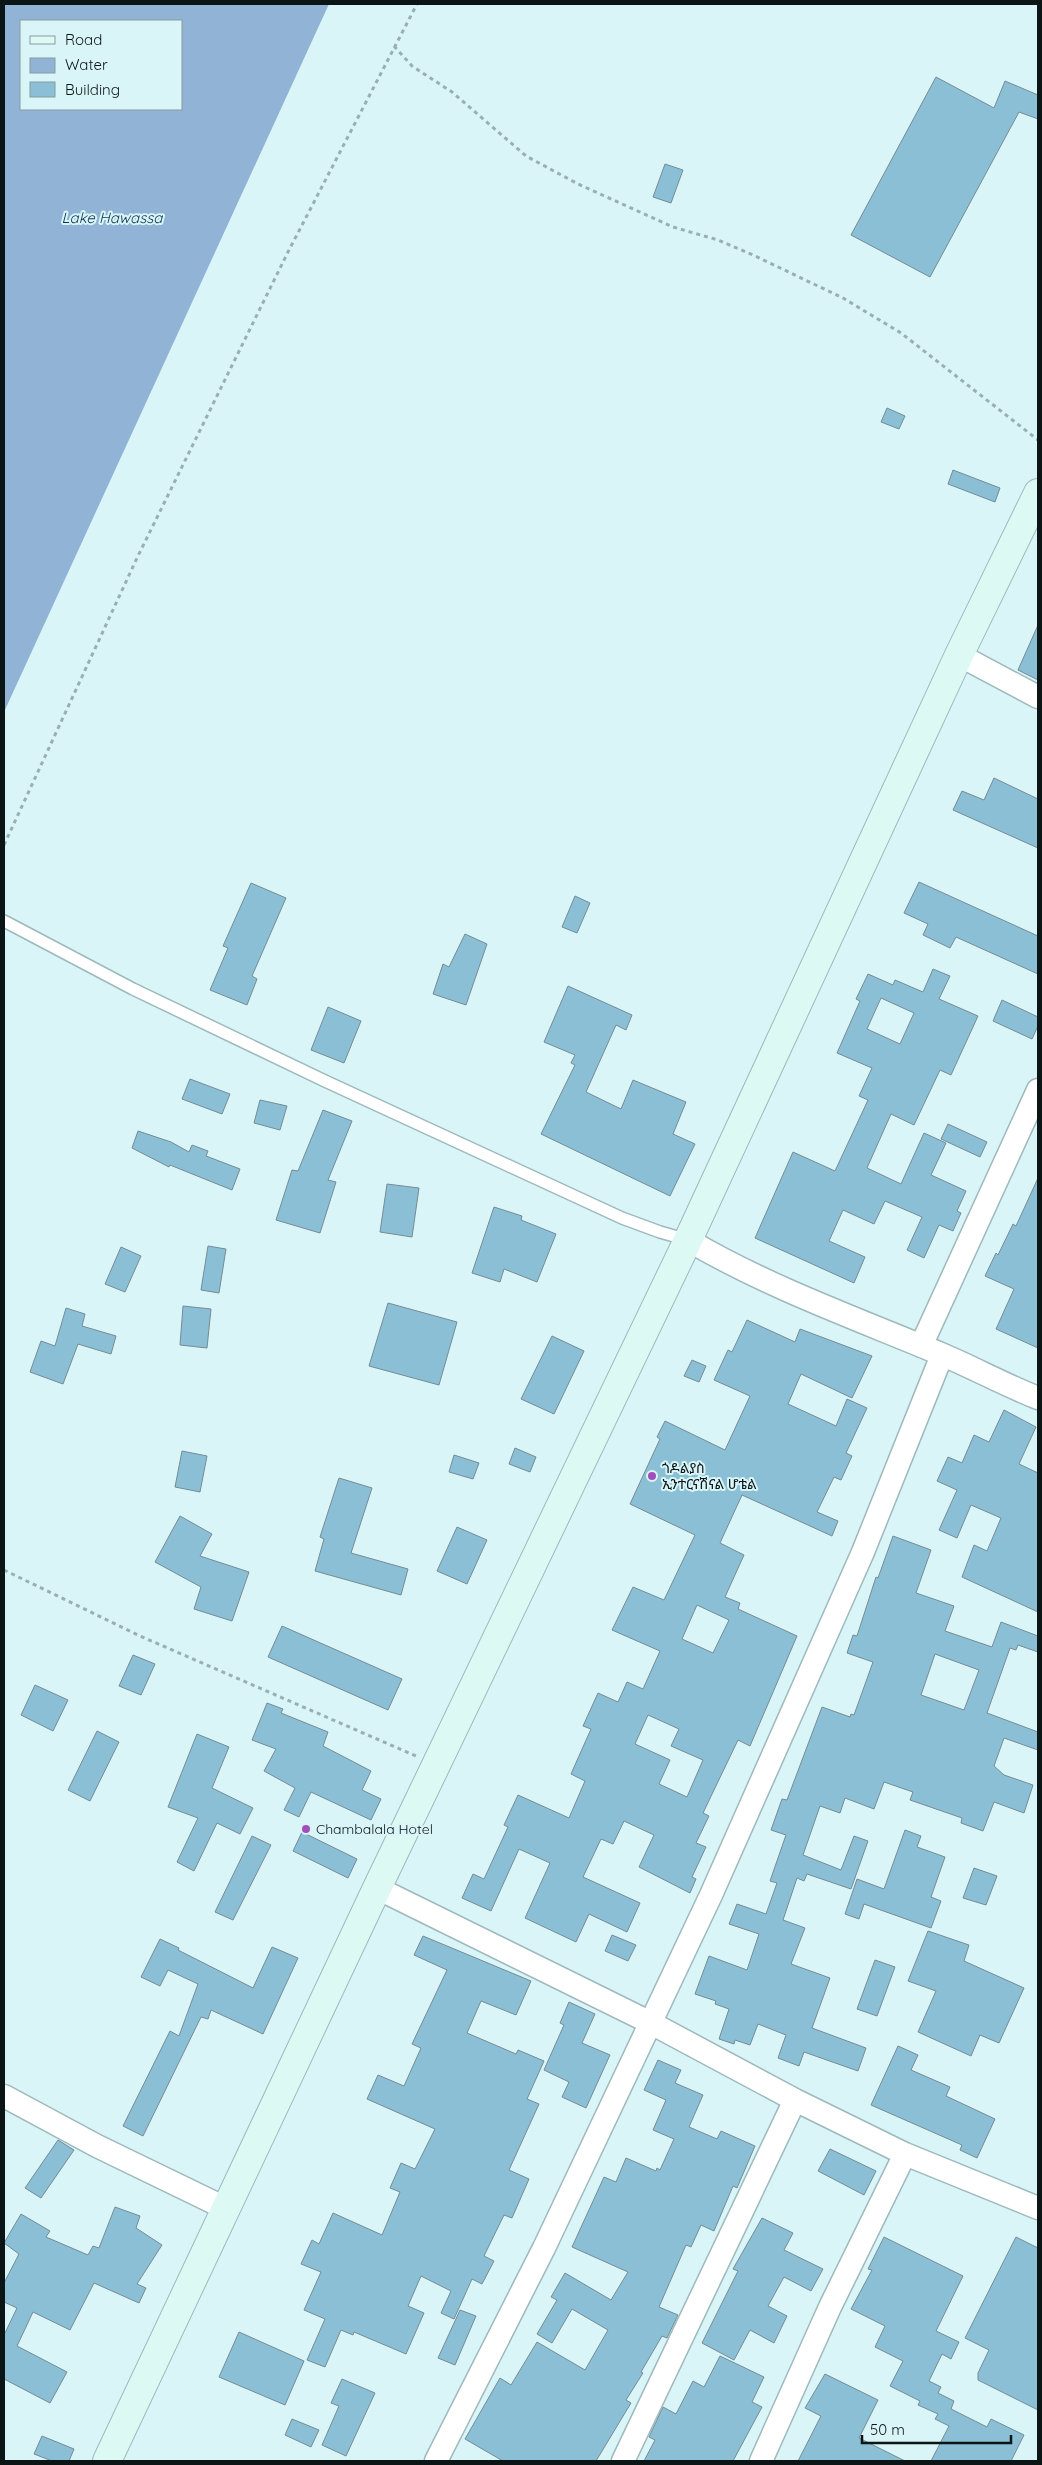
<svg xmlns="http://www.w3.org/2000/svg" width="1042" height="2465" viewBox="0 0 1042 2465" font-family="Quicksand,'Noto Sans Ethiopic',sans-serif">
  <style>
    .water { fill: #90b3d6; fill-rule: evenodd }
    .building { fill: #8abfd5; stroke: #758c95; fill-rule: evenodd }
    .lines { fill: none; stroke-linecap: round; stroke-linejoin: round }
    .lane-casing { stroke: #9eb9bc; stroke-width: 14 }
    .street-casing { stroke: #9eb9bc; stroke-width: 25 }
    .secondary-casing { stroke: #9eb9bc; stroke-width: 30 }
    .path { stroke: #99afb2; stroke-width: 3; stroke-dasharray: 4 4; stroke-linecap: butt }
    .lane { stroke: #fff; stroke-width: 11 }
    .street { stroke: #fff; stroke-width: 22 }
    .secondary { stroke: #ddf9f3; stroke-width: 28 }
    .poi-dot { fill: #a44dba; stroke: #d9f5f8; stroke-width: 2 }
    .labels { text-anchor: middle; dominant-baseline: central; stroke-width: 4; stroke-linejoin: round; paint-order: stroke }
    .poi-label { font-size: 14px; fill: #0b1516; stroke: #d9f5f8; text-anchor: start }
    .water-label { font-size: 15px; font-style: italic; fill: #0e3557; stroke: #d9f5f8 }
  </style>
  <rect width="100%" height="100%" fill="#d9f5f8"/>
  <path class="water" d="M4,4H329L4,712ZM21,21H181V109H21Z"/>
  <path class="building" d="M936,77L994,108L1005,81L1038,95V119L1019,112L930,277L851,235Z
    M665,164L683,170L671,203L653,197Z
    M887,408L905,416L899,429L881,422Z
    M953,470L1000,488L995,502L948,484Z
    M1038,625V680L1018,670Z
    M994,778L1038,799V848L953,810L962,791L984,800Z
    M919,882L1038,936V974L956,937L950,948L923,935L928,924L904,913Z
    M251,883L286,898L252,976L257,979L247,1005L210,990L228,948L223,946Z
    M575,896L590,903L577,933L562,927Z
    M465,934L487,944L466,1005L433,994L443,964L449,967Z
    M933,969L950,976L939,999L978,1016L951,1075L940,1070L914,1125L891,1114L867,1168L901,1184L924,1133L946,1143L931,1175L966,1191L957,1211L961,1213L953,1231L939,1225L924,1258L907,1250L922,1217L885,1201L874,1224L843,1210L829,1241L865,1257L854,1283L755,1238L793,1152L835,1171L868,1100L859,1096L872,1068L837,1053L860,1001L856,999L868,974L893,985L895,980L923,992ZM881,998L914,1013L900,1044L867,1029Z
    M568,986L632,1015L626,1030L616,1025L586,1092L621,1109L633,1080L686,1102L673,1134L695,1144L670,1196L541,1134L575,1065L571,1063L575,1055L544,1042Z
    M1002,1000L1038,1017V1026L1032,1039L993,1021Z
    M328,1007L361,1021L344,1063L311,1050Z
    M190,1079L230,1094L222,1114L182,1099Z
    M260,1100L287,1106L280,1130L254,1123Z
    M323,1110L352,1121L328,1180L336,1182L320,1233L276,1220L292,1170L298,1171Z
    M948,1124L987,1142L980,1157L941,1139Z
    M138,1131L171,1142L189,1152L192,1145L208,1151L206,1156L240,1169L232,1190L170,1165L169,1167L132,1148Z
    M1038,1178V1348L996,1329L1014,1289L985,1276L996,1253L998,1255L1013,1224L1016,1226Z
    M387,1184L419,1188L412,1237L380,1232Z
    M494,1207L522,1216L521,1220L556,1234L537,1282L504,1269L500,1282L472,1273Z
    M208,1246L226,1249L219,1293L201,1290Z
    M121,1247L141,1256L125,1292L105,1284Z
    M388,1303L457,1322L439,1385L369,1366Z
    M183,1306L211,1309L207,1348L180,1345Z
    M66,1308L85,1314L82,1326L116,1336L111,1354L78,1344L63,1384L30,1372L41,1341L55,1346Z
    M747,1320L795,1342L800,1329L872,1356L852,1398L801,1374L788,1404L836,1426L847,1399L867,1408L846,1453L852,1456L841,1480L834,1477L817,1512L838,1521L832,1536L742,1495L720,1543L744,1555L725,1597L740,1603L738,1609L797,1636L750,1746L738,1740L703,1813L709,1816L696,1843L706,1847L692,1877L696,1879L690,1893L639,1867L654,1835L624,1821L613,1844L601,1839L583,1877L640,1903L627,1932L589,1914L576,1942L525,1918L550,1863L519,1849L491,1911L462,1898L473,1874L484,1879L508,1827L504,1825L518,1795L569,1818L585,1781L571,1774L591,1729L583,1726L598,1693L618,1702L627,1682L643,1689L660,1651L612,1630L633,1587L664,1600L695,1535L630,1504L660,1439L657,1437L665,1421L725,1450L750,1396L714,1380L728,1350L732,1352ZM697,1605L729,1620L713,1653L682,1639ZM648,1715L679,1729L671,1746L703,1760L687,1797L659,1784L670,1760L635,1744Z
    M552,1336L584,1351L554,1414L521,1399Z
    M692,1360L706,1366L699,1382L684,1376Z
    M1004,1410L1036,1427L1019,1464L1038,1473V1612L962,1577L974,1545L987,1551L1001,1518L971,1505L957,1538L939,1530L957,1490L937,1481L948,1457L962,1463L974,1435L989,1442Z
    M515,1448L536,1457L530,1472L509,1464Z
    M182,1451L207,1456L200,1492L175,1487Z
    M454,1455L479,1463L473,1479L449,1472Z
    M339,1478L372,1488L351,1553L408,1569L401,1595L315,1571L324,1539L320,1537Z
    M180,1516L212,1534L200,1556L249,1572L232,1621L194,1609L201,1587L155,1562Z
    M457,1527L487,1540L467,1584L437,1571Z
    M893,1536L931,1550L916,1593L954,1606L945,1631L992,1647L1001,1622L1038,1636V1652L1018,1645L1016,1650L1010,1648L987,1713L1038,1732V1750L1004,1738L994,1766L1004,1775L1033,1785L1024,1813L994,1802L983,1831L961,1823L962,1818L910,1800L913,1792L884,1782L874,1809L845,1798L840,1813L820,1806L803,1855L841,1870L854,1836L868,1841L851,1889L807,1874L804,1881L797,1878L783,1920L805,1928L791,1964L830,1978L812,2028L866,2048L858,2071L804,2052L799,2066L778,2058L786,2035L758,2024L750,2045L735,2040L734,2044L719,2039L729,2009L715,2004L716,2001L695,1994L709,1956L747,1970L759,1934L729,1924L737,1904L766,1914L777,1883L770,1881L786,1835L771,1830L782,1799L787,1800L822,1707L850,1717L851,1714L854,1715L873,1662L847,1653L853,1635L857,1636L876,1577L878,1578ZM935,1654L979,1670L964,1710L921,1695Z
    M282,1626L402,1679L388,1710L268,1657Z
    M133,1655L155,1664L141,1695L119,1686Z
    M35,1685L68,1700L53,1731L21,1715Z
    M267,1703L283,1709L281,1713L328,1732L323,1746L371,1771L362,1790L381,1799L371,1820L311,1792L299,1817L284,1810L295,1788L264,1771L276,1749L252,1740Z
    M97,1731L119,1742L90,1801L68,1790Z
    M197,1734L229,1747L212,1788L253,1808L240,1834L217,1823L194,1871L177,1862L198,1818L168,1807Z
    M905,1830L921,1836L917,1847L945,1857L931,1897L941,1901L931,1928L864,1904L859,1919L845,1914L857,1879L884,1889Z
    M302,1832L357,1859L348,1878L293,1851Z
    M252,1836L271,1845L233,1920L215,1912Z
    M974,1868L997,1876L986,1905L963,1898Z
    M928,1931L969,1945L964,1961L1024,1988L999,2043L980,2035L971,2056L918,2032L936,1991L908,1981Z
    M612,1935L636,1945L628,1961L605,1951Z
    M423,1936L531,1981L516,2015L481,2001L467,2033L516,2054L518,2050L544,2061L527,2099L539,2104L509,2170L529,2179L512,2218L504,2215L484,2256L494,2261L482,2284L472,2279L454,2319L441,2313L451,2291L421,2276L408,2306L424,2313L406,2354L354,2332L353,2335L341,2330L325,2367L307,2360L325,2319L304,2310L321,2272L301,2264L312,2240L319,2244L333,2213L382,2235L400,2192L390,2188L401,2163L415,2169L435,2129L367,2099L378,2075L404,2086L421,2048L412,2044L447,1970L414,1955Z
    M160,1939L179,1948L178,1950L253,1988L272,1947L298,1958L263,2034L211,2010L208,2019L201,2017L143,2136L123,2126L170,2031L179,2036L198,1984L168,1970L160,1986L141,1977Z
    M875,1960L895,1967L877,2016L857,2009Z
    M569,2002L595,2014L582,2043L610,2055L586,2108L562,2097L569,2082L544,2070L564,2025L560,2023Z
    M898,2046L918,2055L911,2070L950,2087L946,2096L995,2119L977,2158L960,2150L962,2145L871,2105Z
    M658,2060L681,2070L675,2083L703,2095L689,2127L717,2139L721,2131L755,2146L737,2188L733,2186L714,2231L701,2225L691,2247L686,2245L659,2307L678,2315L667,2338L662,2336L641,2372L643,2373L626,2400L631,2403L596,2461H503L465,2439L500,2378L511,2385L537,2342L585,2370L608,2330L572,2309L552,2343L537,2334L557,2300L551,2297L565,2273L611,2300L628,2272L572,2247L604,2177L616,2182L626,2158L656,2171L657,2168L660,2170L674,2139L653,2130L666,2100L644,2090Z
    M58,2140L74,2150L41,2198L25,2188Z
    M830,2149L876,2171L864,2195L818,2171Z
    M115,2207L140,2216L136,2228L162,2245L137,2284L146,2288L139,2303L94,2283L70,2330L33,2312L17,2346L67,2372L50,2403L4,2379V2335L17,2308L4,2302V2283L19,2254L4,2243L21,2214L50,2231L46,2237L88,2255L93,2246L99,2248Z
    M762,2218L793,2233L784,2250L823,2269L811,2291L784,2277L768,2306L787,2316L774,2343L750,2330L734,2360L702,2343L738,2271L733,2269Z
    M884,2237L963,2276L936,2331L959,2342L951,2359L942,2354L929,2381L941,2387L938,2393L954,2401L951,2409L987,2427L991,2419L1024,2435L1011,2461H931L949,2426L935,2419L938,2414L918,2405L920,2401L890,2386L903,2361L875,2347L885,2326L851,2309L872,2270L868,2269Z
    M1016,2237L1038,2248V2410L978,2380V2373L989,2350L965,2338Z
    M460,2310L476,2316L455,2365L438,2358Z
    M239,2332L304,2361L285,2405L219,2377Z
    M720,2356L764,2377L752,2402L762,2407L733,2461H644L655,2440L649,2437L663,2407L676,2414L693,2381L704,2387Z
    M825,2374L878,2400L859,2438L905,2461H798L821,2416L805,2408Z
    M342,2379L375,2393L346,2456L322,2445L339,2406L331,2403Z
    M292,2419L319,2430L311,2447L285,2435Z
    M42,2436L74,2449L69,2461H52L34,2454Z"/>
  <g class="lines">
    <defs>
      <path id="lane" d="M4,921L133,989L325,1081L622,1218L660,1232L688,1240"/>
      <path id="street" d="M959,655L1038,697
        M688,1240C768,1287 855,1318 941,1354C974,1368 1005,1385 1038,1398
        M921,1346L1038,1090
        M377,1888L651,2023L795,2100L905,2154L1038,2208
        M4,2096L97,2146L227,2209
        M436,2461L544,2248L711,1895L863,1552L942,1355
        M623,2461L795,2100
        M761,2461L830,2307L905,2154"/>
      <path id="secondary" d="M107,2461L377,1888L688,1240L959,655L1038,493"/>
    </defs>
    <use href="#lane" class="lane-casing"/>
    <use href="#street" class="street-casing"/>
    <use href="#secondary" class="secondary-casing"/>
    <path class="path" d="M394,46L412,66L452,92L526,156L578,184L673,227L718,240L753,255L843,298L901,333L1038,440
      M4,845L137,558L288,252L417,4
      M4,1570L140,1636L416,1756"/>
    <use href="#lane" class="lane"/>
    <use href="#street" class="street"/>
    <use href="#secondary" class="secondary"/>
  </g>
  <g class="poi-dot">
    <circle cx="652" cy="1476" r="5"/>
    <circle cx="306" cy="1829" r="5"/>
  </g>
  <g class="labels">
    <g class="poi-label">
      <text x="662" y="1468">ጎዶልያስ<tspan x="662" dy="16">ኢንተርናሽናል ሆቴል</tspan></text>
      <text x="316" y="1829">Chambalala Hotel</text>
    </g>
    <g class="water-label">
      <text x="112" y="217">Lake Hawassa</text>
    </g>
  </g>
  <rect width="1042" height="2465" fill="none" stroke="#0b1516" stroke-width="10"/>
  <rect x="20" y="20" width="162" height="90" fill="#d9f5f8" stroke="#879b9e"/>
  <rect x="30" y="36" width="25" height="8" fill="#ddf9f3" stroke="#879b9e"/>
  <text x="65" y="45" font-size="15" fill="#0b1516">Road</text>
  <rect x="30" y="58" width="25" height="15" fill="#90b3d6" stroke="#879b9e"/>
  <text x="65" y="70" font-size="15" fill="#0b1516">Water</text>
  <rect x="30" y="82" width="25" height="15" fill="#8abfd5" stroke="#879b9e"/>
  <text x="65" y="95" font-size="15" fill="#0b1516">Building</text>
  <path d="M862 2435v8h149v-8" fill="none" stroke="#0b1516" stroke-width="2.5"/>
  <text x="870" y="2435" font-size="15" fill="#0b1516" stroke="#d9f5f8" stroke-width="4" paint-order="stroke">50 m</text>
</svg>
